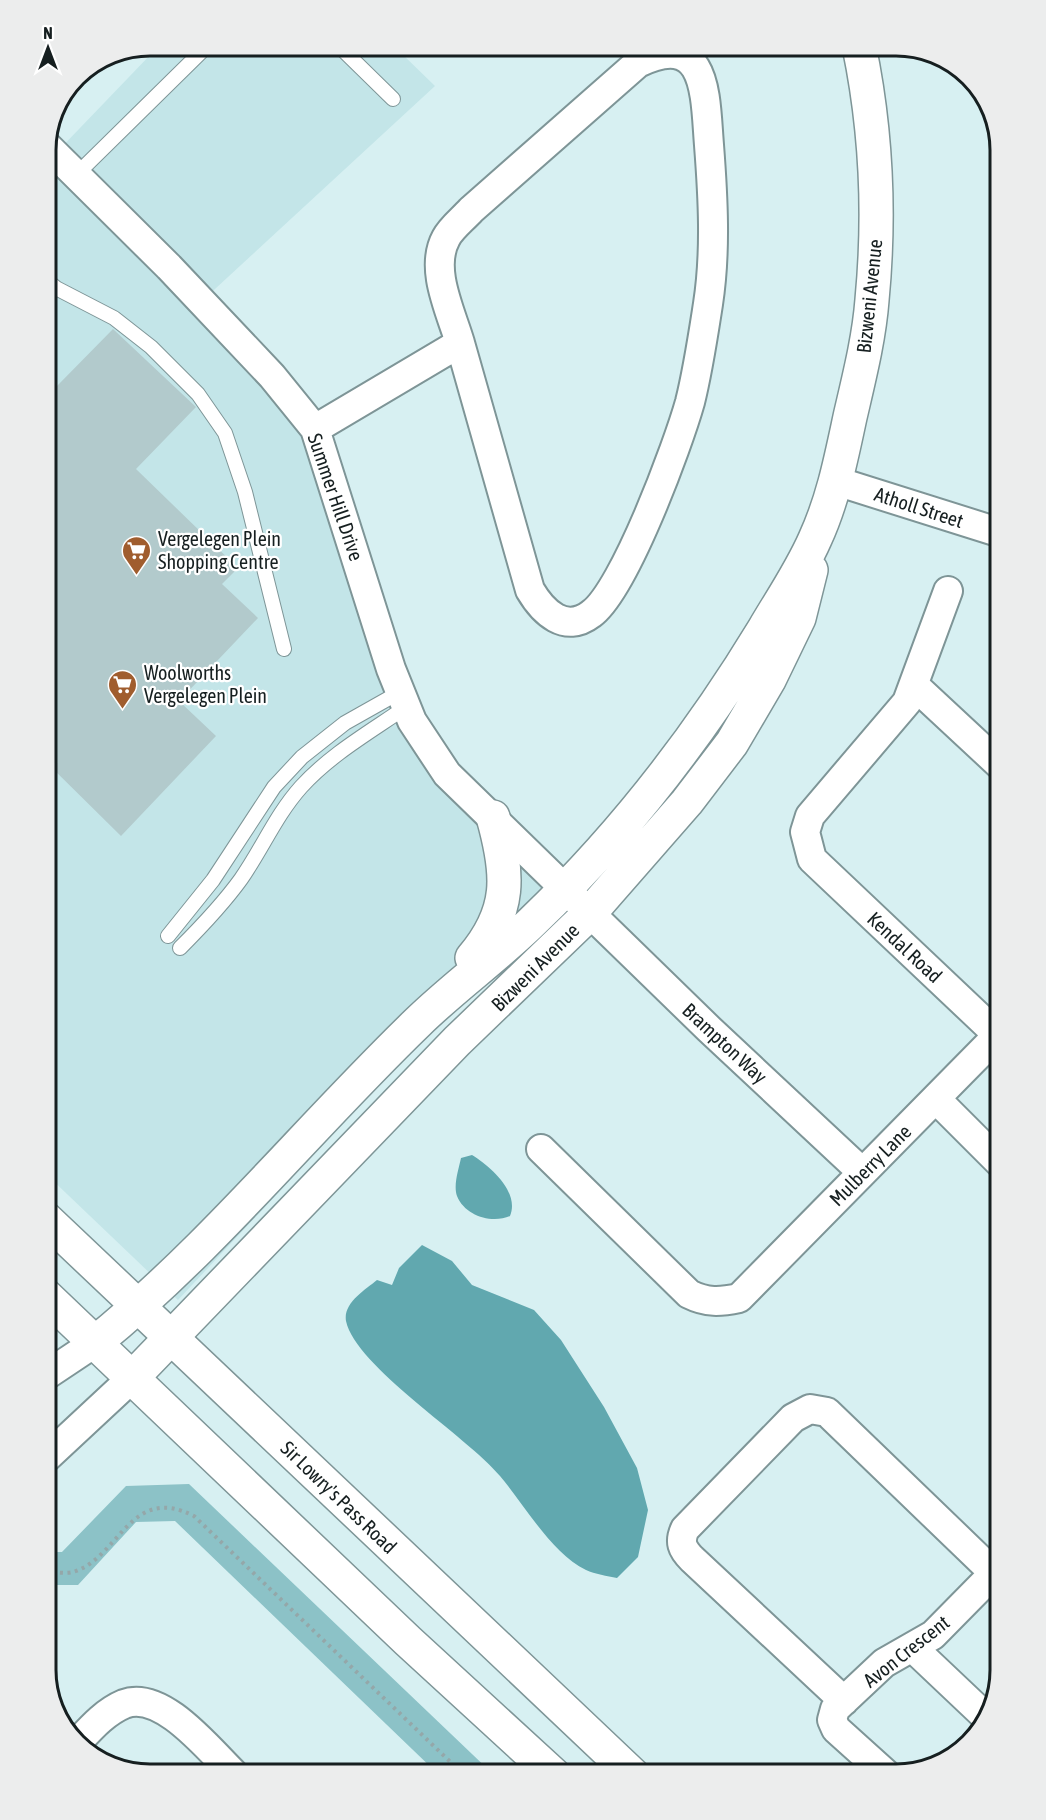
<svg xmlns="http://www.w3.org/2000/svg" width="1046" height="1820" viewBox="0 0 1046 1820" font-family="'Asap Condensed',sans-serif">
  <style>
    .built { fill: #c3e5e8 }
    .green { fill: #8cc2c7 }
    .water { fill: #61a8af }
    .building { fill: #b2cacc }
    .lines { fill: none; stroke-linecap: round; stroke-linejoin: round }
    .service-casing { stroke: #7e9597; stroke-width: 16 }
    .minor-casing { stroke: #7e9597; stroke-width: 32 }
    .tertiary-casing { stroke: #7e9597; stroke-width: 36 }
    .secondary-casing { stroke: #7e9597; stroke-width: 36 }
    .path { stroke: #94a7a9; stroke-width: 4; stroke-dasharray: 3 4.5; stroke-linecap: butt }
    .service { stroke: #fff; stroke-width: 14 }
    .minor { stroke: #fff; stroke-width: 28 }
    .tertiary { stroke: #fff; stroke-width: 33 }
    .secondary { stroke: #fff; stroke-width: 33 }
    .labels { text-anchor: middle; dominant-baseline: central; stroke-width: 4.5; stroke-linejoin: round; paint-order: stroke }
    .street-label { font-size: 20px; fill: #161f20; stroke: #fff }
    .poi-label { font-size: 20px; fill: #161f20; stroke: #fff; text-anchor: start }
    .rim { fill: none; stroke: #161f20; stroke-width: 3 }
  </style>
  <rect width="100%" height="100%" fill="#d7f0f2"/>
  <path class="built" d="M398,50L435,86L202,301L315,428L446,775L562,889L178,1300L45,1173V145L55,154L153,52Z"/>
  <path class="green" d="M189,1484L494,1775H439L175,1521L136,1522L78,1585H45V1552H62L126,1486Z"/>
  <path class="water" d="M472,1155C490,1166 520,1192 510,1216C492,1224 465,1216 457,1196C453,1185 459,1168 461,1158Z
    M422,1245L452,1261L472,1285L534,1310L561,1340L604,1407L637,1468L648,1510L638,1557L617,1578C607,1576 595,1574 586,1570C551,1553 524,1504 500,1476C467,1436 356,1367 346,1321C343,1303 365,1290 377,1280L392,1285L399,1268Z"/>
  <path class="building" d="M113,329L196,407L136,469L238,568L222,584L258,618L179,701L216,736L121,836L45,761V375L57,386Z"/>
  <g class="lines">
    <defs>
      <path id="service" d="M344,51L393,99
        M77,174L201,52
        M45,279L56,288L114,318L151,347L198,394L225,433L245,492L284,649
        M168,936L213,880L274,787L302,757L345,723L400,692
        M180,948C202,926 223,904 241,879C262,849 276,815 301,787C331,754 370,732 406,707"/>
      <path id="minor" d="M45,144L169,267L272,376L315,429L391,669L412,721L447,774L709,1029L862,1172
        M315,429L460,343C451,312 429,269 446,238C451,228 463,219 471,210L638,63C708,29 705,96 709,145C713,197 716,252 708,304C703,336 698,370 690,402C678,445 624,591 591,614C565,634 543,612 530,590L460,343
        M836,481L1001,533
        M948,591L907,702L810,816L805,832L812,859L998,1035
        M915,686L1001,766
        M936,1099L1001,1164
        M541,1149L689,1294C707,1303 720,1302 739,1298L1001,1032
        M45,1376L96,1342
        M45,1459L132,1378
        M912,1647L987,1718
        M844,1701L692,1559C682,1549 679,1542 685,1529L793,1418L810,1409L827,1412L994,1573
        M78,1742C91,1728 105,1712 124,1704C162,1689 210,1751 235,1775
        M887,1775L836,1729L832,1720L835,1709L884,1663L933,1635L1001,1566"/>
      <path id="tertiary" d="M472,958C512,911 509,874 493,817
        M96,1342C214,1246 309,1127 418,1022C454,987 496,957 532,922C623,835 699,736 764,629C781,600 801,571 815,539C833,500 841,459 850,417C859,378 869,339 872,300C880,216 876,128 859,46
        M132,1378L457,1041L590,913L687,802L732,743L769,680L799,618L811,570"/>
      <path id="secondary" d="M45,1218L633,1775
        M45,1295L408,1641L554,1775"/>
    </defs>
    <use href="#service" class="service-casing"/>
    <use href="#minor" class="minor-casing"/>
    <use href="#tertiary" class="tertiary-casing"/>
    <use href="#secondary" class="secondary-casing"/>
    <path class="path" d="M45,1571C53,1572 65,1574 73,1572C120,1558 130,1483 194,1516L464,1775"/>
    <use href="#service" class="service"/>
    <use href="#minor" class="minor"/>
    <use href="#tertiary" class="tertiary"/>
    <use href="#secondary" class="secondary"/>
  </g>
  <defs>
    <symbol id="supermarket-pin" viewBox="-11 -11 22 30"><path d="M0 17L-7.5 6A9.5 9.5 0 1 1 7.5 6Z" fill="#a05d2e" stroke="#fff"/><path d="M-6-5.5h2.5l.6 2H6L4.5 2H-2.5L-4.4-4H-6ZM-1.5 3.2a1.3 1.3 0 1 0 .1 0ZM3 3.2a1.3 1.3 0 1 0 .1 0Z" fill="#fff"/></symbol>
  </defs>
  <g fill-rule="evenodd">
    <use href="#supermarket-pin" x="120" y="534" width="33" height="45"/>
    <use href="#supermarket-pin" x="106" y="668" width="33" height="45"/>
  </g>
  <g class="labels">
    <g class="street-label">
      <text transform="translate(869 296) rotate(-84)">Bizweni Avenue</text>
      <text transform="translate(336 497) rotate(71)">Summer Hill Drive</text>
      <text transform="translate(919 507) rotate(18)">Atholl Street</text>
      <text transform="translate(905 947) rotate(43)">Kendal Road</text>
      <text transform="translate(535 967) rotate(-45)">Bizweni Avenue</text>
      <text transform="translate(725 1043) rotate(43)">Brampton Way</text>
      <text transform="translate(870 1165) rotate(-45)">Mulberry Lane</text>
      <text transform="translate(339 1497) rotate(44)">Sir Lowry's Pass Road</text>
      <text transform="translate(906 1651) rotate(-38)">Avon Crescent</text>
    </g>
    <g class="poi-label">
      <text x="158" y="538">Vergelegen Plein<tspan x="158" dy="23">Shopping Centre</tspan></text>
      <text x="144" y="672">Woolworths<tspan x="144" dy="23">Vergelegen Plein</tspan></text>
    </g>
  </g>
  <path d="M0 0H1046V1820H0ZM150 56H896A94 94 0 0 1 990 150V1670A94 94 0 0 1 896 1764H150A94 94 0 0 1 56 1670V150A94 94 0 0 1 150 56Z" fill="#eceded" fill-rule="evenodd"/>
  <path class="rim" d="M150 56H896A94 94 0 0 1 990 150V1670A94 94 0 0 1 896 1764H150A94 94 0 0 1 56 1670V150A94 94 0 0 1 150 56Z"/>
  <g transform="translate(48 48)" stroke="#ffffff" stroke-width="4.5" paint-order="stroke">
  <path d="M0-4.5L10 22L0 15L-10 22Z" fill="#161f20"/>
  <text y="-9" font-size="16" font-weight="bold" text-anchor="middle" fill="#161f20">N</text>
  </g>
</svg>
